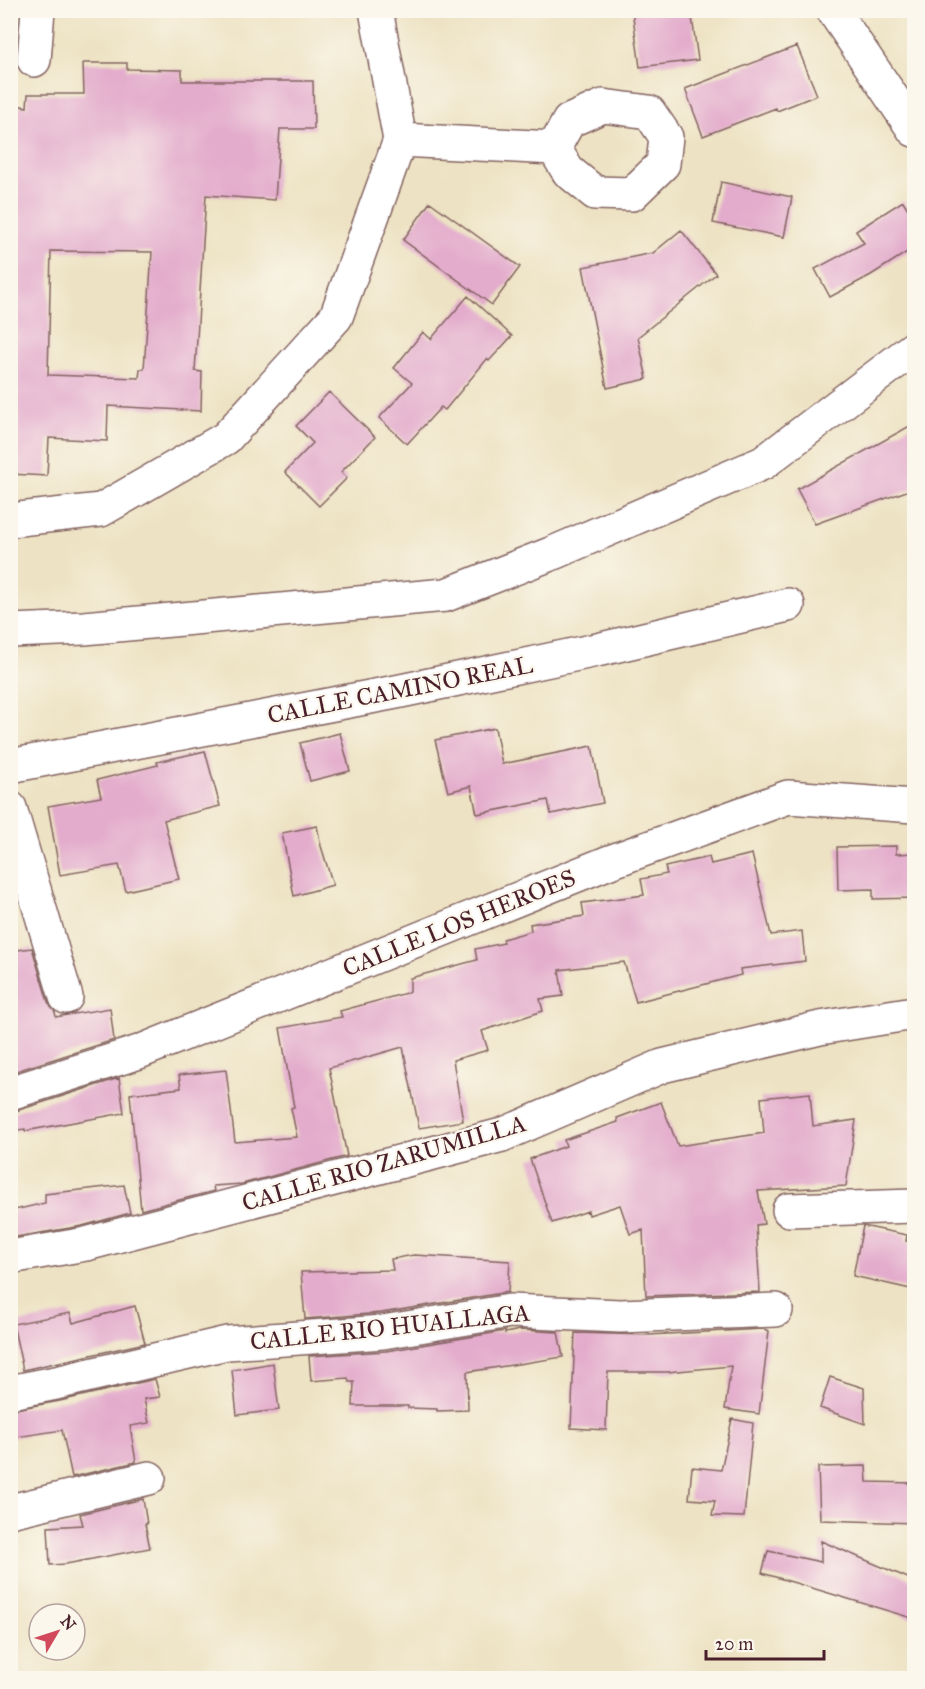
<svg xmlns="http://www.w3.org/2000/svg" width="925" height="1689" viewBox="0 0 925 1689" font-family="'IM FELL Great Primer',serif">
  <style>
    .building { fill: #e3accc; fill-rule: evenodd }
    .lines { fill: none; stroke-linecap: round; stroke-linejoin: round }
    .street-casing { stroke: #836360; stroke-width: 36 }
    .street { stroke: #fff; stroke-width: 33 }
    .labels { text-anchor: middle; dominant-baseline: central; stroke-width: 4.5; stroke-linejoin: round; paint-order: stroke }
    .street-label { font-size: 24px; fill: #4a1f2b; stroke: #fbf7ec }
  </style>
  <rect width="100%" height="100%" fill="#fbf7ec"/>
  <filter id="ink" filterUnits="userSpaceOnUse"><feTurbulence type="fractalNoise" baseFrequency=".0167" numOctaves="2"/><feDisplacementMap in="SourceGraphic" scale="12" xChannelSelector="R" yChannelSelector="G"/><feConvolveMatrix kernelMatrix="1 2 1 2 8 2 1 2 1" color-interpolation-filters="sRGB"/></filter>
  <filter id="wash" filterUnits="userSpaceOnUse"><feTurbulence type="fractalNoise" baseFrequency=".008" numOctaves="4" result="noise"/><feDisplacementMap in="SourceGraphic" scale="24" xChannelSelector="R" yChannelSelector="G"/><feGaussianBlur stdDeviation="1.35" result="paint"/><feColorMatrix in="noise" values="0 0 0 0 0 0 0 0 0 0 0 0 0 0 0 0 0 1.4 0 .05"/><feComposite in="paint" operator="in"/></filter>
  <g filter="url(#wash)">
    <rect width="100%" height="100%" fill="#ede2c3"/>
    <g id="blocks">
      <path class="building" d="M632,10H691L698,60L640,67Z
        M797,46L817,95L777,111L776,108L703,136L685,89Z
        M83,63H127V69L182,70V81H313L314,129H280L275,200L206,195L195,371L202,372L201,411L108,406L107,441L49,438L47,476L10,474V104L27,107L28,94H84ZM51,251L152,252L144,369H140L139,378L48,375Z
        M721,182L792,197L784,237L713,223Z
        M903,201L913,217L915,216V247L871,275L830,297L815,269L864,243L856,231Z
        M430,202L520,267L492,305L403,240Z
        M681,230L716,274L638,337L647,379L607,388L583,267L653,253Z
        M468,296L512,336L489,361L487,359L445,410L441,407L407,444L379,418L412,383L394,368L423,332L431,339Z
        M329,392L375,437L341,472L347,478L319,506L285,472L313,443L296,426Z
        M915,423V488L815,524L797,489Z
        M495,728L502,764L592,746L603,803L551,814L548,800L477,814L471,786L448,792L435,740Z
        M340,733L350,771L310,781L300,743Z
        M205,751L220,806L164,820L179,879L126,891L119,865L60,875L48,806L101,797L97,780L158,765L157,762Z
        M317,826L321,846L333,885L294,896L282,833Z
        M896,846V854L915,853V898L873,899V889L838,890L837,847Z
        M752,854L771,935L802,931L805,961L740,969L741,975L636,1002L624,962L559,970L563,996L540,999L543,1011L482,1031L488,1050L453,1060L463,1121L419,1128L403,1047L329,1068L347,1156L242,1184L213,1186L214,1191L141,1210L130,1094L181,1088L179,1075L226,1070L235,1142L297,1137L291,1108L294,1107L280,1028L342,1017L340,1011L410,992V978L477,960L475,949L504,943L503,939L531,931L530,924L584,916L582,903L644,895L641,879L667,874L665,867L709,857L711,864Z
        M32,948L48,1002L55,1012L56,1017L110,1008L114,1040L10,1073V951Z
        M119,1078L124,1113L25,1131V1129L10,1131V1111H16Z
        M810,1093L813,1126L856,1120L846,1186L758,1191L764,1224L756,1225L760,1292L646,1296L643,1230L630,1234L620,1205L589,1215L588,1211L552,1223L530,1159L566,1146L564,1140L618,1122L617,1118L661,1102L678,1146L764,1133L761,1098Z
        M124,1185L130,1213L82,1226L10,1238V1211L45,1203V1194Z
        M863,1226L907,1235L906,1241L915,1242V1290L853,1276Z
        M414,1255L510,1261L508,1292L381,1313L305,1319L301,1272L393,1270L391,1259Z
        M135,1306L145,1343L23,1370L13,1324L70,1313L73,1323Z
        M763,1329L769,1331L759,1414L725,1409L731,1366L667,1372H608L606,1430L571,1428L575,1333L648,1335Z
        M520,1330L558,1332L563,1357L467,1372L468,1410L437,1411V1409L408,1408V1406H353L354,1382H349L348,1378L311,1381L309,1356L386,1351L505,1331V1333Z
        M273,1363L279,1410L237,1415L232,1370Z
        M830,1377L864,1388L865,1424L820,1408Z
        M155,1379L160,1397L144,1399L149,1423L130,1426L136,1462L72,1477L62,1430L10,1438V1410L60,1401Z
        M732,1419L753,1423L744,1517L712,1516L715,1501L689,1499L692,1467L721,1470Z
        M866,1466L867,1482L915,1483V1523L820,1520L818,1467Z
        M143,1499L147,1524H145L150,1548L66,1564L50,1565L48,1527L83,1525L80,1514Z
        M821,1541L915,1581V1619L762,1573L768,1551L821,1562Z"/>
    </g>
  </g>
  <g filter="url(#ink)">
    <use href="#blocks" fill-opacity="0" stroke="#836360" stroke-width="1.5"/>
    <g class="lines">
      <defs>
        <path id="street" d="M833,10L914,130
          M34,60L38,10
          M400,140L554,148L568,171L595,193L632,194L663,164L666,137L649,112L603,106L569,121L554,148
          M10,520L101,510L226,438L336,317L400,140L376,10
          M10,631L84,628L446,595L553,553L763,463L914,348
          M10,766L396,692L597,650L788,605
          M10,808L66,997
          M10,1093L139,1052L607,863L788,797L914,806
          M789,1210L914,1206
          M10,1257L86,1244L502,1135L662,1066L820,1028L914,1013
          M10,1392L56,1383L227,1343L383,1332L510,1311L620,1316L776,1310
          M10,1511L149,1478"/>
      </defs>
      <use href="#street" class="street-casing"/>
      <use href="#street" class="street"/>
    </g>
  </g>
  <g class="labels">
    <g class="street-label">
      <text transform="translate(400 690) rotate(-11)">CALLE CAMINO REAL</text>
      <text transform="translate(459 923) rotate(-22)">CALLE LOS HEROES</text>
      <text transform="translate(384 1163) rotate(-16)">CALLE RIO ZARUMILLA</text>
      <text transform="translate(390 1327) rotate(-6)">CALLE RIO HUALLAGA</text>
    </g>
  </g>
  <rect width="925" height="1689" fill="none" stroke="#fbf7ec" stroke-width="36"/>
  <g transform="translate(57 1632) rotate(51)"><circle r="28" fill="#fbf7ec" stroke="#b4a19f" stroke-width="1.5"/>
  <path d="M0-4.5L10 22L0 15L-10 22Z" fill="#d1495b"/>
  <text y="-9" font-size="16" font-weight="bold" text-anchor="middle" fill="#4a1f2b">N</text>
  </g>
  <path d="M706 1650v9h118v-9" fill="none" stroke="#4a1f2b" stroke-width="3"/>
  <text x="715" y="1650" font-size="18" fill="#4a1f2b" stroke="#fbf7ec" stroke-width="4.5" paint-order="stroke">20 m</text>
</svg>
